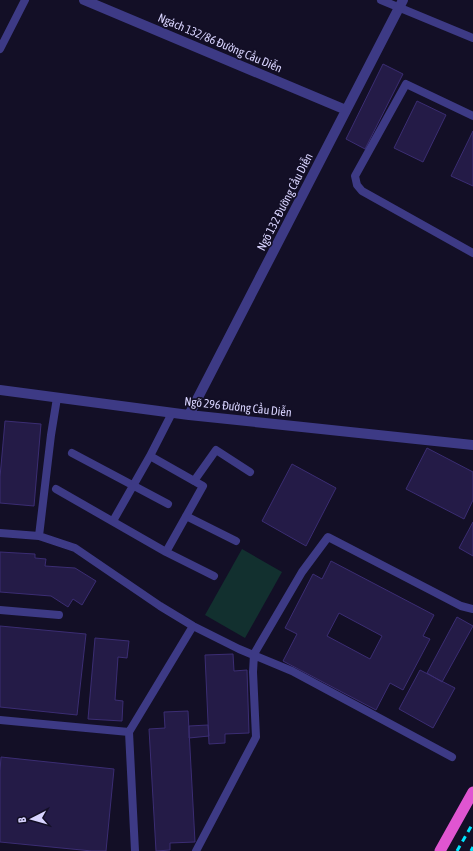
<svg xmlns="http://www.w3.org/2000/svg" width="473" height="851" viewBox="0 0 473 851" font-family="'Asap Condensed',sans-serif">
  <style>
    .green { fill: #12302f }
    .building { fill: #241b47; stroke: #3b2d73; fill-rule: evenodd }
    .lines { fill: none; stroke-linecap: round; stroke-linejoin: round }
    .service { stroke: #3d3a85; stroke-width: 8 }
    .minor { stroke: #3d3a85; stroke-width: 10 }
    .trunk { stroke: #e055d1; stroke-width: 11 }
    .rail { stroke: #00e5ff; stroke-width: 3; stroke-dasharray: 6 5; stroke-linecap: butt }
    .labels { text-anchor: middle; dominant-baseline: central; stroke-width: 3.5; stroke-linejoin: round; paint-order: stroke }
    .street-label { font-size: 12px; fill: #d9d4ff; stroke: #130f26 }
  </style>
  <rect width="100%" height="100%" fill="#130f26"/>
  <path class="green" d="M242,549L282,572L245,638L205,615Z"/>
  <path class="building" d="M383,64L403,74L365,149L346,139Z
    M417,101L446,115L423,162L394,148Z
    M473,131V186L451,176Z
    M5,421L41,424L34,506L0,503V477Z
    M427,448L473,472V500L464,519L406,489Z
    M292,464L336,488L306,546L262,521Z
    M473,522V556L459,548Z
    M0,552L35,554V558L46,559L45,566L75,568L96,581L82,605L73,599L68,607L51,596L0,592Z
    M331,561L434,615L423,636L430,639L403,690L390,683L376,710L283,661L297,634L285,628L313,574L322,579ZM339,613L382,636L370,659L327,636Z
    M457,617L473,626L442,682L427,673Z
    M0,626L86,634L77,715L0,707Z
    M95,638L129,641L127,658L118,657L115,700L123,701L122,721L88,719Z
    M233,654L234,671L247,670L249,733L225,734V743L209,744L205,655Z
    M420,670L455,688L433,728L399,709Z
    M188,711L195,842L170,843V850L156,851L149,729L165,728L164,712Z
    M208,725L209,736L189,738V726Z
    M1,757L114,769L106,851H92L0,842V771Z"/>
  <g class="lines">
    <path class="service" d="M381,0L473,38
      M0,49L25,0
      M473,116L406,84L355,176L357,185L362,191L473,253
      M72,453L168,504
      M194,481L216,450L250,472
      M56,489L166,552L203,486L150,456
      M186,516L236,541
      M113,521L150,456L172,413
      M0,533L39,536L75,548L160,606L193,626L239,649L292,671L452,757
      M39,536L51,435L57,398
      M166,552L214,576
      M0,610L59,615
      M0,720L129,732
      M135,851L129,732L193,626
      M196,851L256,737L253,672L254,654L302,572L328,537L461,606L473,609"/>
    <path class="minor" d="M84,0L346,110
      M0,390L189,415L473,445
      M189,415L403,0"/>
    <path class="trunk" d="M440,851L473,792"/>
    <path class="rail" d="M457,851L473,823
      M471,851L473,847"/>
  </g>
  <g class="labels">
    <g class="street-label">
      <text transform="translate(220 43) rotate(23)">Ngách 132/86 Đường Cầu Diễn</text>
      <text transform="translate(285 202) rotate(-63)">Ngõ 132 Đường Cầu Diễn</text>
      <text transform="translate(238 407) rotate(6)">Ngõ 296 Đường Cầu Diễn</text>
    </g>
  </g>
  <g transform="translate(32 819) rotate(264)" stroke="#130f26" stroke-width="3" paint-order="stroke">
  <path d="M0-3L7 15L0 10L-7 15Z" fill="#d9d4ff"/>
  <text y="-6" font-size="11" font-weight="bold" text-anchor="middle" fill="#d9d4ff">B</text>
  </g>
</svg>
